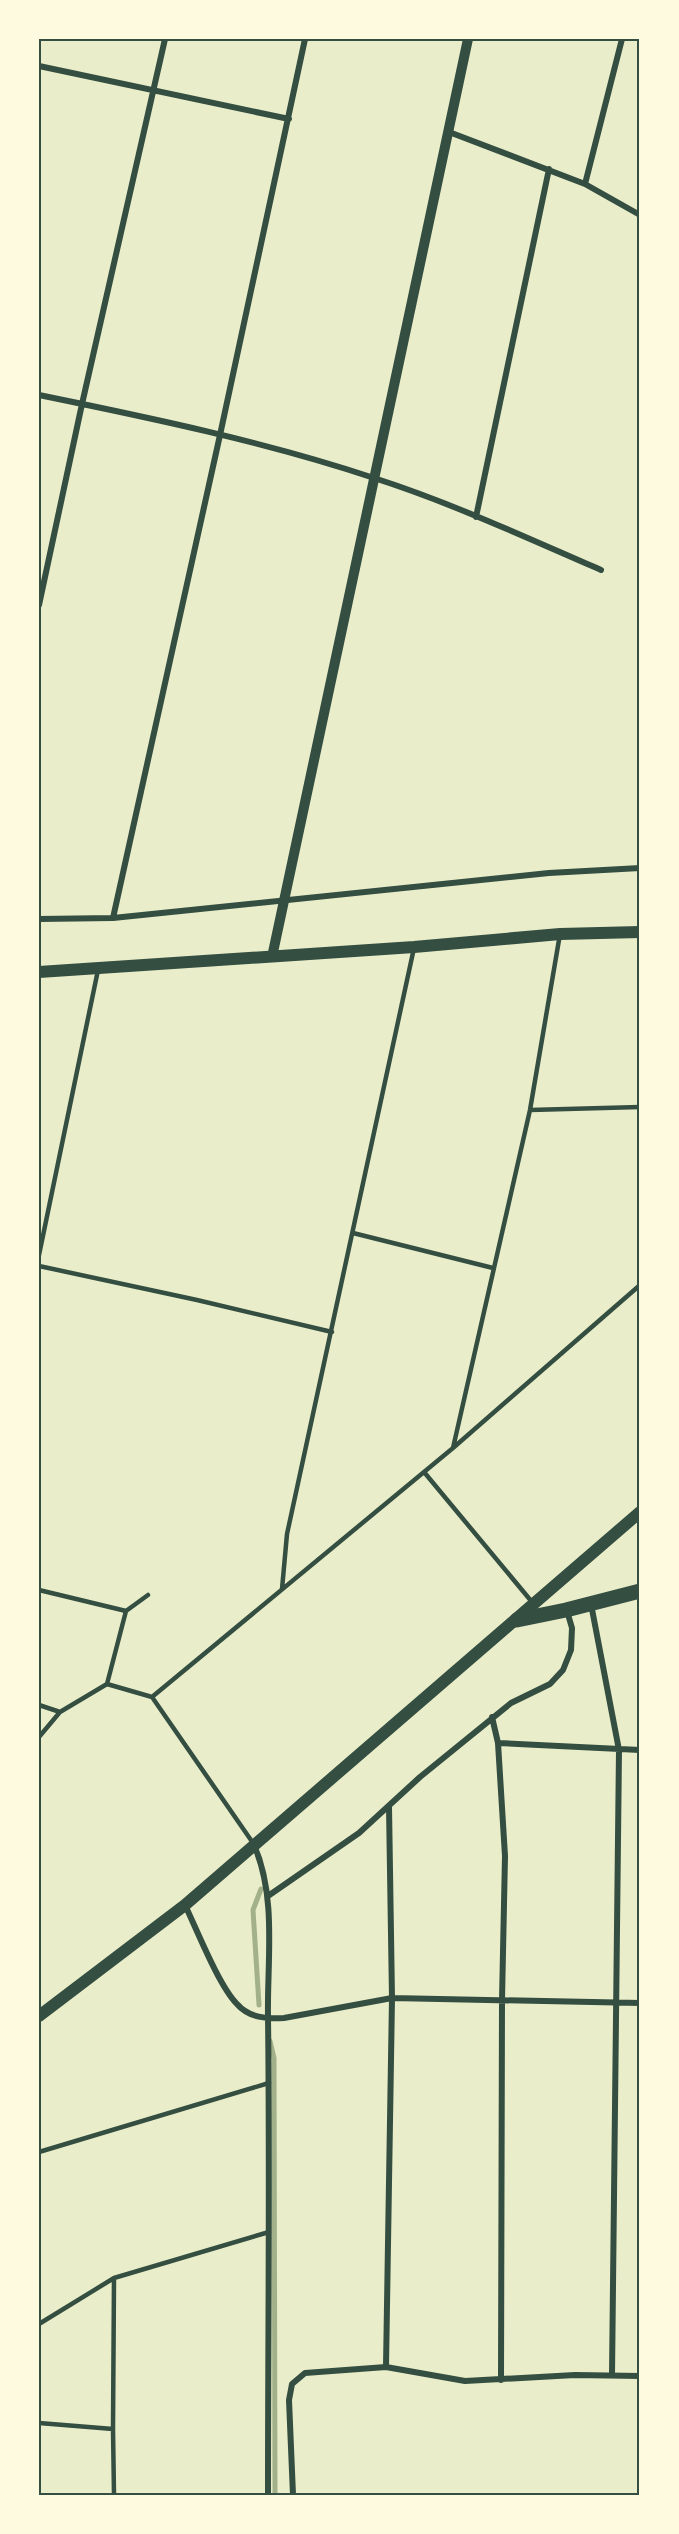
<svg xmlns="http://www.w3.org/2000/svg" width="679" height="2534" viewBox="0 0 679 2534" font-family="Georgia,serif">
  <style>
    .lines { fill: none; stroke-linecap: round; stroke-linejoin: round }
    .stream { stroke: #a3b18a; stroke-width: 5 }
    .service { stroke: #344e41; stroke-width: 4.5 }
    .minor { stroke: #344e41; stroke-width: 6 }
    .tertiary { stroke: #344e41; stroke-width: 10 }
    .secondary { stroke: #344e41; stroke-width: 12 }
    .primary { stroke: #344e41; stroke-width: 15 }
    .neatline { fill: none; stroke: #344e41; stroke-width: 2 }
  </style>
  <rect width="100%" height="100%" fill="#e9edc9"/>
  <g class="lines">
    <path class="stream" d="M259,2005L253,1910L261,1889
      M270,2041L274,2058L275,2495"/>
    <path class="service" d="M530,1110L640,1107
      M353,1233L493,1268
      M39,1255L98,970
      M39,1266L197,1300L332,1332
      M453,1448L530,1110L560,934
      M424,1472L532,1602
      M282,1589L287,1534L414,948
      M39,1590L126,1611
      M107,1684L152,1697L253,1843
      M152,1697L453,1448L640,1285
      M39,1705L60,1712
      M39,1737L60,1712L107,1684L126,1611L148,1595
      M39,2152L269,2083
      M39,2324L114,2278L269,2232
      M39,2423L113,2429L114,2278
      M113,2429L114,2495"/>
    <path class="minor" d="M39,66L289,119
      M449,132L585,184L640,215
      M585,184L622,39
      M39,395C151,418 266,442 374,478C452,503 527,538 601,570
      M476,517L549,169
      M39,605L82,404L165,39
      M113,918L220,435L305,39
      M39,919L113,918L549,873L640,868
      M591,1604L619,1750L612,2375
      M492,1717L498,1743L505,1856L502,2000L501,2380
      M498,1743L640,1750
      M254,1845C277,1897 267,1961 268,2016C270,2176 268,2335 268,2495
      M268,1896L359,1833L420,1777L511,1703L550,1684L563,1670L571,1650L572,1628L567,1611
      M185,1905C197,1930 219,1986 237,2004C249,2018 267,2019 284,2018L392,1998L640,2003
      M386,2367L392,1998L389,1807
      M293,2495L289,2400L292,2384L305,2373L386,2367L465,2381L575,2375L640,2376"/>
    <path class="tertiary" d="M272,957L468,39"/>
    <path class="secondary" d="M39,972L414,947L560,934L640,932
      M39,2016L185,1905L640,1512"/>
    <path class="primary" d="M517,1620L566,1610L640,1591"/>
  </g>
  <rect width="679" height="2534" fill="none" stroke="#fefae0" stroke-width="81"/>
  <rect x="40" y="40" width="598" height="2454" class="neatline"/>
</svg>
